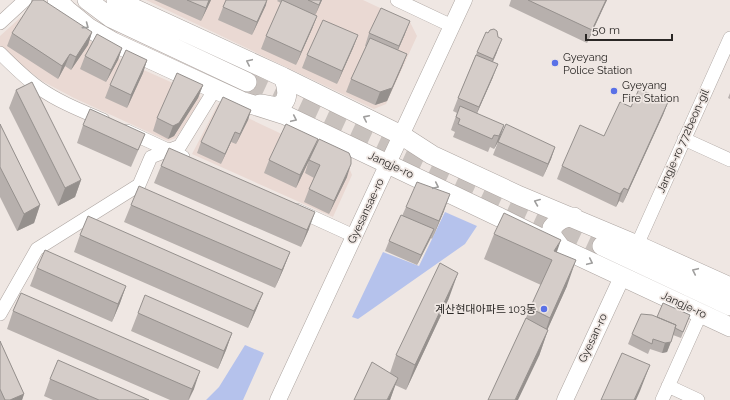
<svg xmlns="http://www.w3.org/2000/svg" width="730" height="400" viewBox="0 0 730 400" font-family="Raleway,'Noto Sans KR',sans-serif">
  <style>
    .built { fill: #ead9d3 }
    .green { fill: #b5c2ec }
    .lines { fill: none; stroke-linecap: round; stroke-linejoin: round }
    .secondary-tunnel { stroke: #c8c1bd; stroke-width: 19; stroke-dasharray: 19 10; stroke-linecap: butt }
    .minor-casing { stroke: #ada5a1; stroke-width: 14 }
    .tertiary-casing { stroke: #ada5a1; stroke-width: 17 }
    .secondary-casing { stroke: #ada5a1; stroke-width: 20 }
    .minor { stroke: #fff; stroke-width: 13 }
    .tertiary { stroke: #fff; stroke-width: 16 }
    .secondary { stroke: #fff; stroke-width: 19 }
    .wall { fill: #b7b0ad }
    .shaded-wall { fill: #95908d }
    .building { fill: #d5cdc9; stroke: #95908d }
    .oneway { stroke: #9f9e9d }
    .poi-dot { fill: #5a71e7; stroke: #efe7e3; stroke-width: 1.5 }
    .labels { text-anchor: middle; dominant-baseline: central; stroke-width: 3.5; stroke-linejoin: round; paint-order: stroke }
    .poi-label { font-size: 11px; fill: #2a2725; stroke: #efe7e3; text-anchor: start }
    .street-label { font-size: 11px; fill: #2a2725; stroke: #efe7e3 }
  </style>
  <rect width="100%" height="100%" fill="#efe7e3"/>
  <path class="built" d="M146,0H363L410,22L417,36L386,104L374,109Z
    M31,8L85,38L119,59L200,95L201,100L176,138L168,141L74,98L42,81L2,50L0,46V36Z
    M218,104L348,165L352,175L333,217L192,154Z"/>
  <path class="green" d="M445,212L477,226L465,244L358,319L352,317L383,252L419,266Z
    M245,345L264,353L243,400H206L219,387Z"/>
  <g class="lines">
    <path class="secondary-tunnel" d="M247,82L602,246"/>
    <defs>
      <path id="minor" d="M397,0L452,26
        M0,23L25,0
        M0,53C13,66 25,78 39,88C59,102 82,111 103,120
        M127,131L183,157
        M684,139L730,160
        M297,210L354,236
        M637,245L730,38
        M0,314L37,249L139,185L151,157L180,146L215,89
        M668,386L698,400
        M662,400L701,313"/>
      <path id="tertiary" d="M278,400L464,0
        M565,400L622,277"/>
      <path id="secondary" d="M57,0L67,10L89,28L113,42L241,101L285,115L499,217L561,248L730,327
        M87,0L111,18L247,82
        M116,0L283,77L401,135L432,155L520,196L637,245L730,287
        M260,104C265,104 273,107 277,106C291,103 287,86 283,77
        M602,246L730,306
        M561,248L552,236V228C558,220 564,217 574,217"/>
    </defs>
    <use href="#minor" class="minor-casing"/>
    <use href="#tertiary" class="tertiary-casing"/>
    <use href="#secondary" class="secondary-casing"/>
    <use href="#minor" class="minor"/>
    <use href="#tertiary" class="tertiary"/>
    <use href="#secondary" class="secondary"/>
  </g>
  <path class="wall" d="M154,0H211L201,21Z
    M278,0H322L315,15L317,16L312,29L296,65L261,49L266,36L281,3L277,1Z
    M511,0H607L587,43L509,6Z
    M266,5L252,35L218,20L223,7Z
    M92,32L88,45L71,70L65,66L58,79L7,46L12,33Z
    M369,33L405,34L398,50L407,54L402,67L387,101L375,105L346,92L351,79L366,46H365Z
    M358,35L353,48L337,84L302,68L307,55Z
    M122,48L118,60L106,82L80,69L85,56Z
    M477,52H497L493,62V77L477,113L500,137L555,147L551,159L543,177L493,155L498,142L494,149L490,147L488,152L453,137L455,132L451,130L457,113L453,111L458,98Z
    M147,60L143,73L127,108L105,98L110,85Z
    M203,85L198,98L174,136L168,139L153,131L157,118Z
    M16,90L81,180L75,197L58,206L9,108Z
    M730,93V99L728,98Z
    M668,102L663,115L623,203L619,201L616,207L557,179L562,166L604,136L631,107Z
    M251,110L248,120L236,144L231,142L221,164L197,153L201,142Z
    M0,124L40,205L34,223L17,231L0,197Z
    M83,125L145,134L138,151L131,167L77,143Z
    M318,139L313,152L296,188L264,173L269,160Z
    M309,160L347,177L329,214L304,202L309,189L314,178L305,173Z
    M161,166L309,229L301,247L154,183Z
    M131,205L290,252L283,270L275,288L124,222Z
    M406,207L444,211L432,239L431,238L417,265L385,251L389,241L402,216Z
    M494,234L557,252L567,286L547,330H548L539,356L526,318L530,308L541,285L484,259Z
    M80,235L263,293L256,310L248,328L74,252Z
    M37,268L126,286L120,303L112,322L30,286Z
    M449,298L406,390L395,385L390,400V373L396,355Z
    M13,311L194,389L189,400H170L7,329Z
    M138,313L232,333L226,350L218,369L131,331Z
    M690,315L681,338L673,335L667,352L662,353L650,349L648,354L628,344L632,334L657,317Z
    M0,341L24,394L22,400H0Z
    M50,379L149,400H53L44,396Z"/>
  <path class="shaded-wall" d="M209,0H211L201,21L206,8Z
    M267,0L266,5L252,35L257,22Z
    M321,0H322L314,18L319,5Z
    M606,0H607L605,4L587,43L592,30Z
    M317,16L312,29L296,65L301,52Z
    M410,21L405,34L394,59L399,46Z
    M92,32L88,45L71,70L76,57Z
    M358,35L353,48L337,84L342,71Z
    M502,39L497,52L488,72L493,59Z
    M122,48L118,60L106,82L111,70Z
    M70,54L65,66L58,79L62,66Z
    M407,54L402,67L387,101L375,105L380,92Z
    M147,60L143,73L127,108L131,95Z
    M498,64L493,77L474,120L479,107Z
    M203,85L198,98L174,136L168,139L173,126Z
    M668,102L663,115L623,203L628,190Z
    M251,110L248,120L236,144L240,134Z
    M504,125L500,138L494,149L499,136Z
    M235,132L231,142L221,164L225,154Z
    M318,139L313,152L296,188L300,175Z
    M555,147L551,159L543,177L548,164Z
    M351,164L347,177L329,214L334,201Z
    M81,180L75,197L58,206L65,188Z
    M624,188L619,201L616,207L620,194Z
    M450,194L444,211L432,239L439,221Z
    M40,205L34,223L17,231L24,214Z
    M315,212L309,229L301,247L307,230Z
    M434,229L430,239L417,265L421,255Z
    M561,240L552,266L554,251Z
    M290,252L283,270L275,288L282,270Z
    M576,260L567,286L541,344L550,318Z
    M458,273L449,298L406,390L415,365Z
    M126,286L120,303L112,322L118,304Z
    M263,293L256,310L248,328L254,311Z
    M548,330L539,356L518,400H515Z
    M232,333L226,350L218,369L224,351Z
    M671,342L667,352L662,353L665,343Z
    M650,365L640,391L636,400H634Z
    M200,371L194,389L188,400L192,389Z
    M398,378L390,400H387Z
    M24,394L22,400H10Z"/>
  <path class="building" d="M33,0H43L92,32L76,57L70,54L62,66L12,33Z
    M187,0H209L206,8Z
    M226,0H267L257,22L223,7Z
    M282,0L317,16L301,52L266,36Z
    M308,0H321L319,5Z
    M528,0H606L592,30Z
    M381,8L410,21L399,46L369,33Z
    M323,20L358,35L342,71L307,55Z
    M494,29L497,31L498,37L502,39L493,59L477,52L486,32L488,33L490,30Z
    M97,34L122,48L111,70L85,56Z
    M370,38L407,54L392,88L380,92L351,79Z
    M126,50L147,60L131,95L110,85Z
    M476,55L498,64L479,107L458,98Z
    M177,73L203,85L179,123L173,126L157,118Z
    M32,82L81,180L65,188L16,90Z
    M639,89L668,102L628,190L624,188L620,194L562,166L580,125L604,136L620,102L631,107Z
    M223,97L251,110L240,134L235,132L225,154L201,142Z
    M460,106L504,125L499,136L494,135L492,139L458,124L460,119L456,117Z
    M90,109L145,134L138,150L83,125Z
    M0,124L40,205L24,214L0,167Z
    M286,124L318,139L300,175L269,160Z
    M506,124L555,147L548,164L498,142Z
    M319,139L349,153L351,158V164L334,201L309,189L320,165L309,160Z
    M169,148L315,212L307,230L161,166Z
    M417,182L450,194L439,221L406,207Z
    M139,186L290,252L282,270L131,205Z
    M504,213L561,240L554,251L576,260L550,318L530,308L552,260L494,234Z
    M401,215L434,229L421,255L389,241Z
    M88,216L263,293L254,311L80,235Z
    M45,250L126,286L118,304L37,268Z
    M440,263L458,273L415,365L396,355Z
    M21,293L200,371L192,389L13,311Z
    M145,295L232,333L224,351L138,313Z
    M663,303L690,315L683,332L675,328L676,325L657,317Z
    M641,314L652,315L676,325L671,342L665,343L653,339L652,344L632,334Z
    M526,318L548,330L515,400H488Z
    M0,341L24,394L10,400H5L0,389Z
    M622,353L650,365L634,400H601Z
    M58,360L149,400H99L50,379Z
    M372,362L398,378L387,400H354Z"/>
  <defs><path id="oneway-chevron" d="M-2-3.5L2.5 0L-2 3.5" fill="none" stroke-width="1.6" stroke-linecap="round" stroke-linejoin="round"/></defs>
  <g class="oneway">
    <use href="#oneway-chevron" transform="translate(86 26) rotate(37)"/>
    <use href="#oneway-chevron" transform="translate(249 62) rotate(-155)"/>
    <use href="#oneway-chevron" transform="translate(366 118) rotate(-154)"/>
    <use href="#oneway-chevron" transform="translate(294 119) rotate(25)"/>
    <use href="#oneway-chevron" transform="translate(436 186) rotate(25)"/>
    <use href="#oneway-chevron" transform="translate(537 202) rotate(-158)"/>
    <use href="#oneway-chevron" transform="translate(590 262) rotate(25)"/>
    <use href="#oneway-chevron" transform="translate(695 271) rotate(-155)"/>
  </g>
  <g class="poi-dot">
    <circle cx="555" cy="63" r="4"/>
    <circle cx="614" cy="91" r="4"/>
    <circle cx="544" cy="309" r="4"/>
  </g>
  <g class="labels">
    <g class="poi-label">
      <text x="563" y="57">Gyeyang<tspan x="563" dy="13">Police Station</tspan></text>
      <text x="622" y="85">Gyeyang<tspan x="622" dy="13">Fire Station</tspan></text>
      <text x="536" y="309" text-anchor="end">계산현대아파트 103동</text>
    </g>
    <g class="street-label">
      <text transform="translate(683 141) rotate(-66)">Jangje-ro 772beon-gil</text>
      <text transform="translate(391 165) rotate(25)">Jangje-ro</text>
      <text transform="translate(366 211) rotate(-65)">Gyesansae-ro</text>
      <text transform="translate(684 305) rotate(25)">Jangje-ro</text>
      <text transform="translate(593 338) rotate(-65)">Gyesan-ro</text>
    </g>
  </g>
  <path d="M586 34v6h86v-6" fill="none" stroke="#2a2725" stroke-width="2"/>
  <text x="592" y="34" font-size="12" fill="#2a2725" stroke="#efe7e3" stroke-width="3" paint-order="stroke">50 m</text>
</svg>
